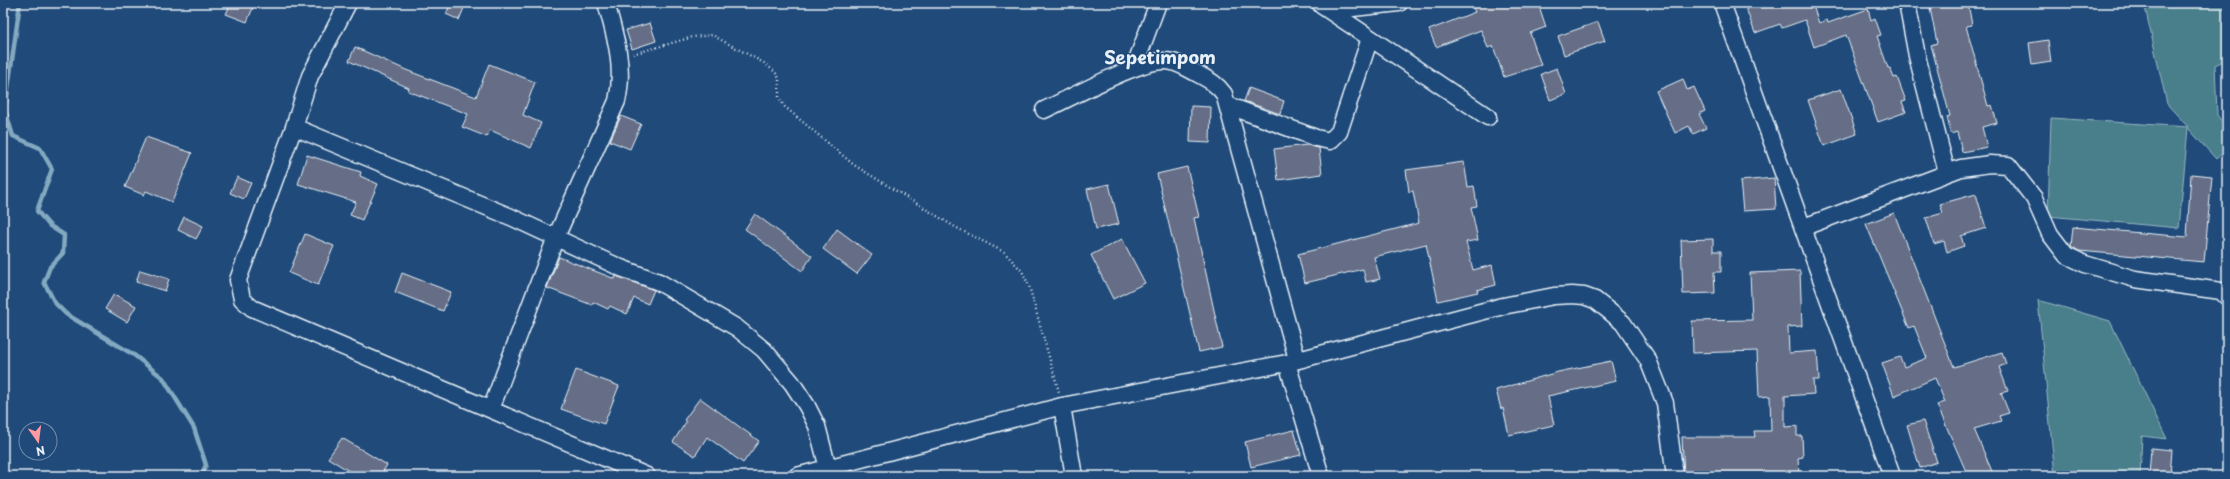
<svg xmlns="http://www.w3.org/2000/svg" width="2230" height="479" viewBox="0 0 2230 479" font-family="'Playpen Sans',sans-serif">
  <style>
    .green { fill: #4a7e8b; stroke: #99b8c2 }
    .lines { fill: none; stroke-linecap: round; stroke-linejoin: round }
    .stream { stroke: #84aac1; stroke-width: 4.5 }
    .building { fill: #656e86; stroke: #e8f1f8 }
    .street-casing { stroke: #e8f1f8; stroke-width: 19 }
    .path { stroke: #e8f1f8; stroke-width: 2.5; stroke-dasharray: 1 3; stroke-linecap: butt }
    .street { stroke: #1f4a7a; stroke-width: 16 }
    .labels { text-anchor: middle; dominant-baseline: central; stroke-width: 3; stroke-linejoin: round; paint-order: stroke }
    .district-label { font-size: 18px; font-weight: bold; fill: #e8f1f8; stroke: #1f4a7a }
  </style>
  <rect width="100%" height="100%" fill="#1f4a7a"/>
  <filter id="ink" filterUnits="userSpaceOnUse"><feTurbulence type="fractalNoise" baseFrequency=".025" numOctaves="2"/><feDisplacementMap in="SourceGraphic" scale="8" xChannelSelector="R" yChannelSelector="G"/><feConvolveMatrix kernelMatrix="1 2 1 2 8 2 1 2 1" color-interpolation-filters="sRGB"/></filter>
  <g filter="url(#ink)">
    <path class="green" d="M2144,3H2227V59L2215,65L2217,115L2227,128V149L2216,159L2188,128L2179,228L2048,216L2051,118L2188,127L2167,104Z
      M2038,300L2110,321L2167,439L2142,436L2140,476H2055Z"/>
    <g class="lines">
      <path class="stream" d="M20,3L5,110L13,136L40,148L52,169L37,211L50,226L64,235L63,253L50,267L44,282L55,303L66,314L134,355L163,378L194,428L206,465L201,476"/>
    </g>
    <path class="building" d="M231,3H255L247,22L226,14Z
      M451,3H466L459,20L446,14Z
      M1484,3H1538L1546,27L1530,33L1541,65L1504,77L1493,46L1488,48L1481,30L1436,47L1429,30L1475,12L1473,7Z
      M1744,3H1812L1819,23L1827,20L1828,23L1868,9L1871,20L1875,18L1881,35L1877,36L1888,68H1890L1894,78L1897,77L1906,101L1902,102L1906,112L1878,122L1846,35L1814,47L1805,20L1782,28L1780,24L1755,33Z
      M1929,3H1968L1972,25L1966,26L1988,106L1992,105L1997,123L1982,127L1987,147L1962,152L1957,132L1951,134L1947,117L1950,116L1931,45L1937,43Z
      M1598,22L1605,41L1564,55L1558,36Z
      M650,23L656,41L632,49L626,30Z
      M2048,40L2051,62L2032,65L2029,43Z
      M355,47L406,70L476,97L489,64L535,82L523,115L541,123L531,148L490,130L487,137L462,127L468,114L408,91L409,88L349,61Z
      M1557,68L1566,94L1550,100L1541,74Z
      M1683,79L1687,90L1694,87L1705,111L1699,114L1706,128L1693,134L1689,126L1675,133L1656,91Z
      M1249,88L1284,101L1280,114L1244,101Z
      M1841,89L1857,134L1824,146L1808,100Z
      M1191,106L1211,107L1210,143L1190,142Z
      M621,116L641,124L630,149L610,141Z
      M146,137L192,153L172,202L146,191L144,195L125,187Z
      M1307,145L1319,148L1322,174L1278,180L1274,149Z
      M307,155L361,172L360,176L378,184L362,220L350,215L356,202L298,184Z
      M1464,162L1468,187L1474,186L1477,206L1471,207L1478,240L1466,242L1473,270L1492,265L1496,285L1477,290L1478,292L1438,301L1426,244L1374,257L1380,279L1366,282L1363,269L1305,283L1298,254L1419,223L1413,191L1409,192L1406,170Z
      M1187,167L1199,217L1194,218L1222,347L1199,352L1157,174Z
      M2191,174L2212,176L2204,262L2079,251L2071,246L2073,227L2187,237Z
      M237,177L251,183L244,199L230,193Z
      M1774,178L1776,209L1743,211L1740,181Z
      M1109,184L1119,224L1096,229L1087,189Z
      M1976,194L1986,228L1961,236L1964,246L1947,252L1944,241L1934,244L1926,218L1943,213L1940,204Z
      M1894,213L1954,367L2002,352L2006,364L1999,367L2008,391L2001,393L2009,413L1999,416L2001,421L1974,429L1994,476H1968L1937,405L1945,402L1935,378L1894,396L1882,363L1900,357L1904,367L1927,358L1914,326L1909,328L1866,224Z
      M755,214L812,256L802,271L745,229Z
      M184,217L203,226L196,239L178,230Z
      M837,229L872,255L857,274L823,249Z
      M305,234L334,246L318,285L289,273Z
      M1122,239L1145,283L1113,299L1091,255Z
      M1713,239V251H1721V272H1714L1715,293L1683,294L1681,240Z
      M559,257L615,279L616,276L654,290L648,304L634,298L627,314L610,306L608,309L593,302L592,305L547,288Z
      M140,270L169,279L165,291L136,282Z
      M1800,271L1802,326L1788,327L1789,353L1817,351L1819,380H1813L1814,394L1785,396V427L1797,426V436H1802L1803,457L1798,458L1799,476H1723V474L1684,475L1682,437H1755L1754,431H1771L1770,396L1759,397L1757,351L1693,353L1692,321L1752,320L1750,273Z
      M402,273L451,292L443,311L395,292Z
      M114,294L136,306L127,322L105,309Z
      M1611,361L1616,381L1548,396L1554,425L1509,435L1503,408L1501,409L1496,390L1558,372Z
      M576,370L619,386L604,424L561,409Z
      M700,398L759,441L743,463L707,437L695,456L673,442L686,422L684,420Z
      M1923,421L1937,462L1920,468L1907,425Z
      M1294,430L1301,455L1251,467L1245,442Z
      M342,438L387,465L380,476H357L328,458Z
      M2151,448L2172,450L2170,476H2149Z"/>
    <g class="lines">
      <defs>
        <path id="street" d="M348,3L310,76L294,127L238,280L242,299L252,308L647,476
          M1722,3L1892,476
          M1907,3L1917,56L1947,173
          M1321,5L1488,117
          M1322,5L1353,8L1399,3
          M1134,68L1158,3
          M1227,105L1316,138L1330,141L1339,132L1370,38
          M1044,110C1071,98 1138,60 1165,61C1177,61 1188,69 1198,74C1209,80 1217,84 1224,94L1297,359
          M294,127L511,217L621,268L659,282L737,328L764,350L792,383L807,406L817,426L830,476
          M1804,227L1961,168L1990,164L2008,165L2034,198L2050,234L2066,255L2085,264L2135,279L2221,291L2227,297
          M1287,363L1321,476
          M1062,406L1074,476
          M491,409L556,237L617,101C625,67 615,35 606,3
          M797,476L1062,406L1287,363L1503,306L1554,296L1572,295L1584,296L1595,300L1609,311L1623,323L1648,360L1665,403L1675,476"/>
      </defs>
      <use href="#street" class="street-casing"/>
      <path class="path" d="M633,54L693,37L712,35L764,63L775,72L779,78V98L785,107L854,165L955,227L1004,252L1022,271L1029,286L1059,392"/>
      <use href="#street" class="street"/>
    </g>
  </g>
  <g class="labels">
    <g class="district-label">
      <text x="1160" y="56">Sepetimpom</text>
    </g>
  </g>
  <rect width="2230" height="479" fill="none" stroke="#1f4a7a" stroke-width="16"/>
  <rect x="8" y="8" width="2214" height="463" fill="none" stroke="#e8f1f8" stroke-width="1.5" filter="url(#ink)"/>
  <g transform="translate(38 441) rotate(166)"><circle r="19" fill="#1f4a7a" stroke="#6f8dac"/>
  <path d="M0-3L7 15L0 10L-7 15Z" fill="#ff9aa2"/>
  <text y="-6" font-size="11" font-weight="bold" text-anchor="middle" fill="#e8f1f8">N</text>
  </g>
</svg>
